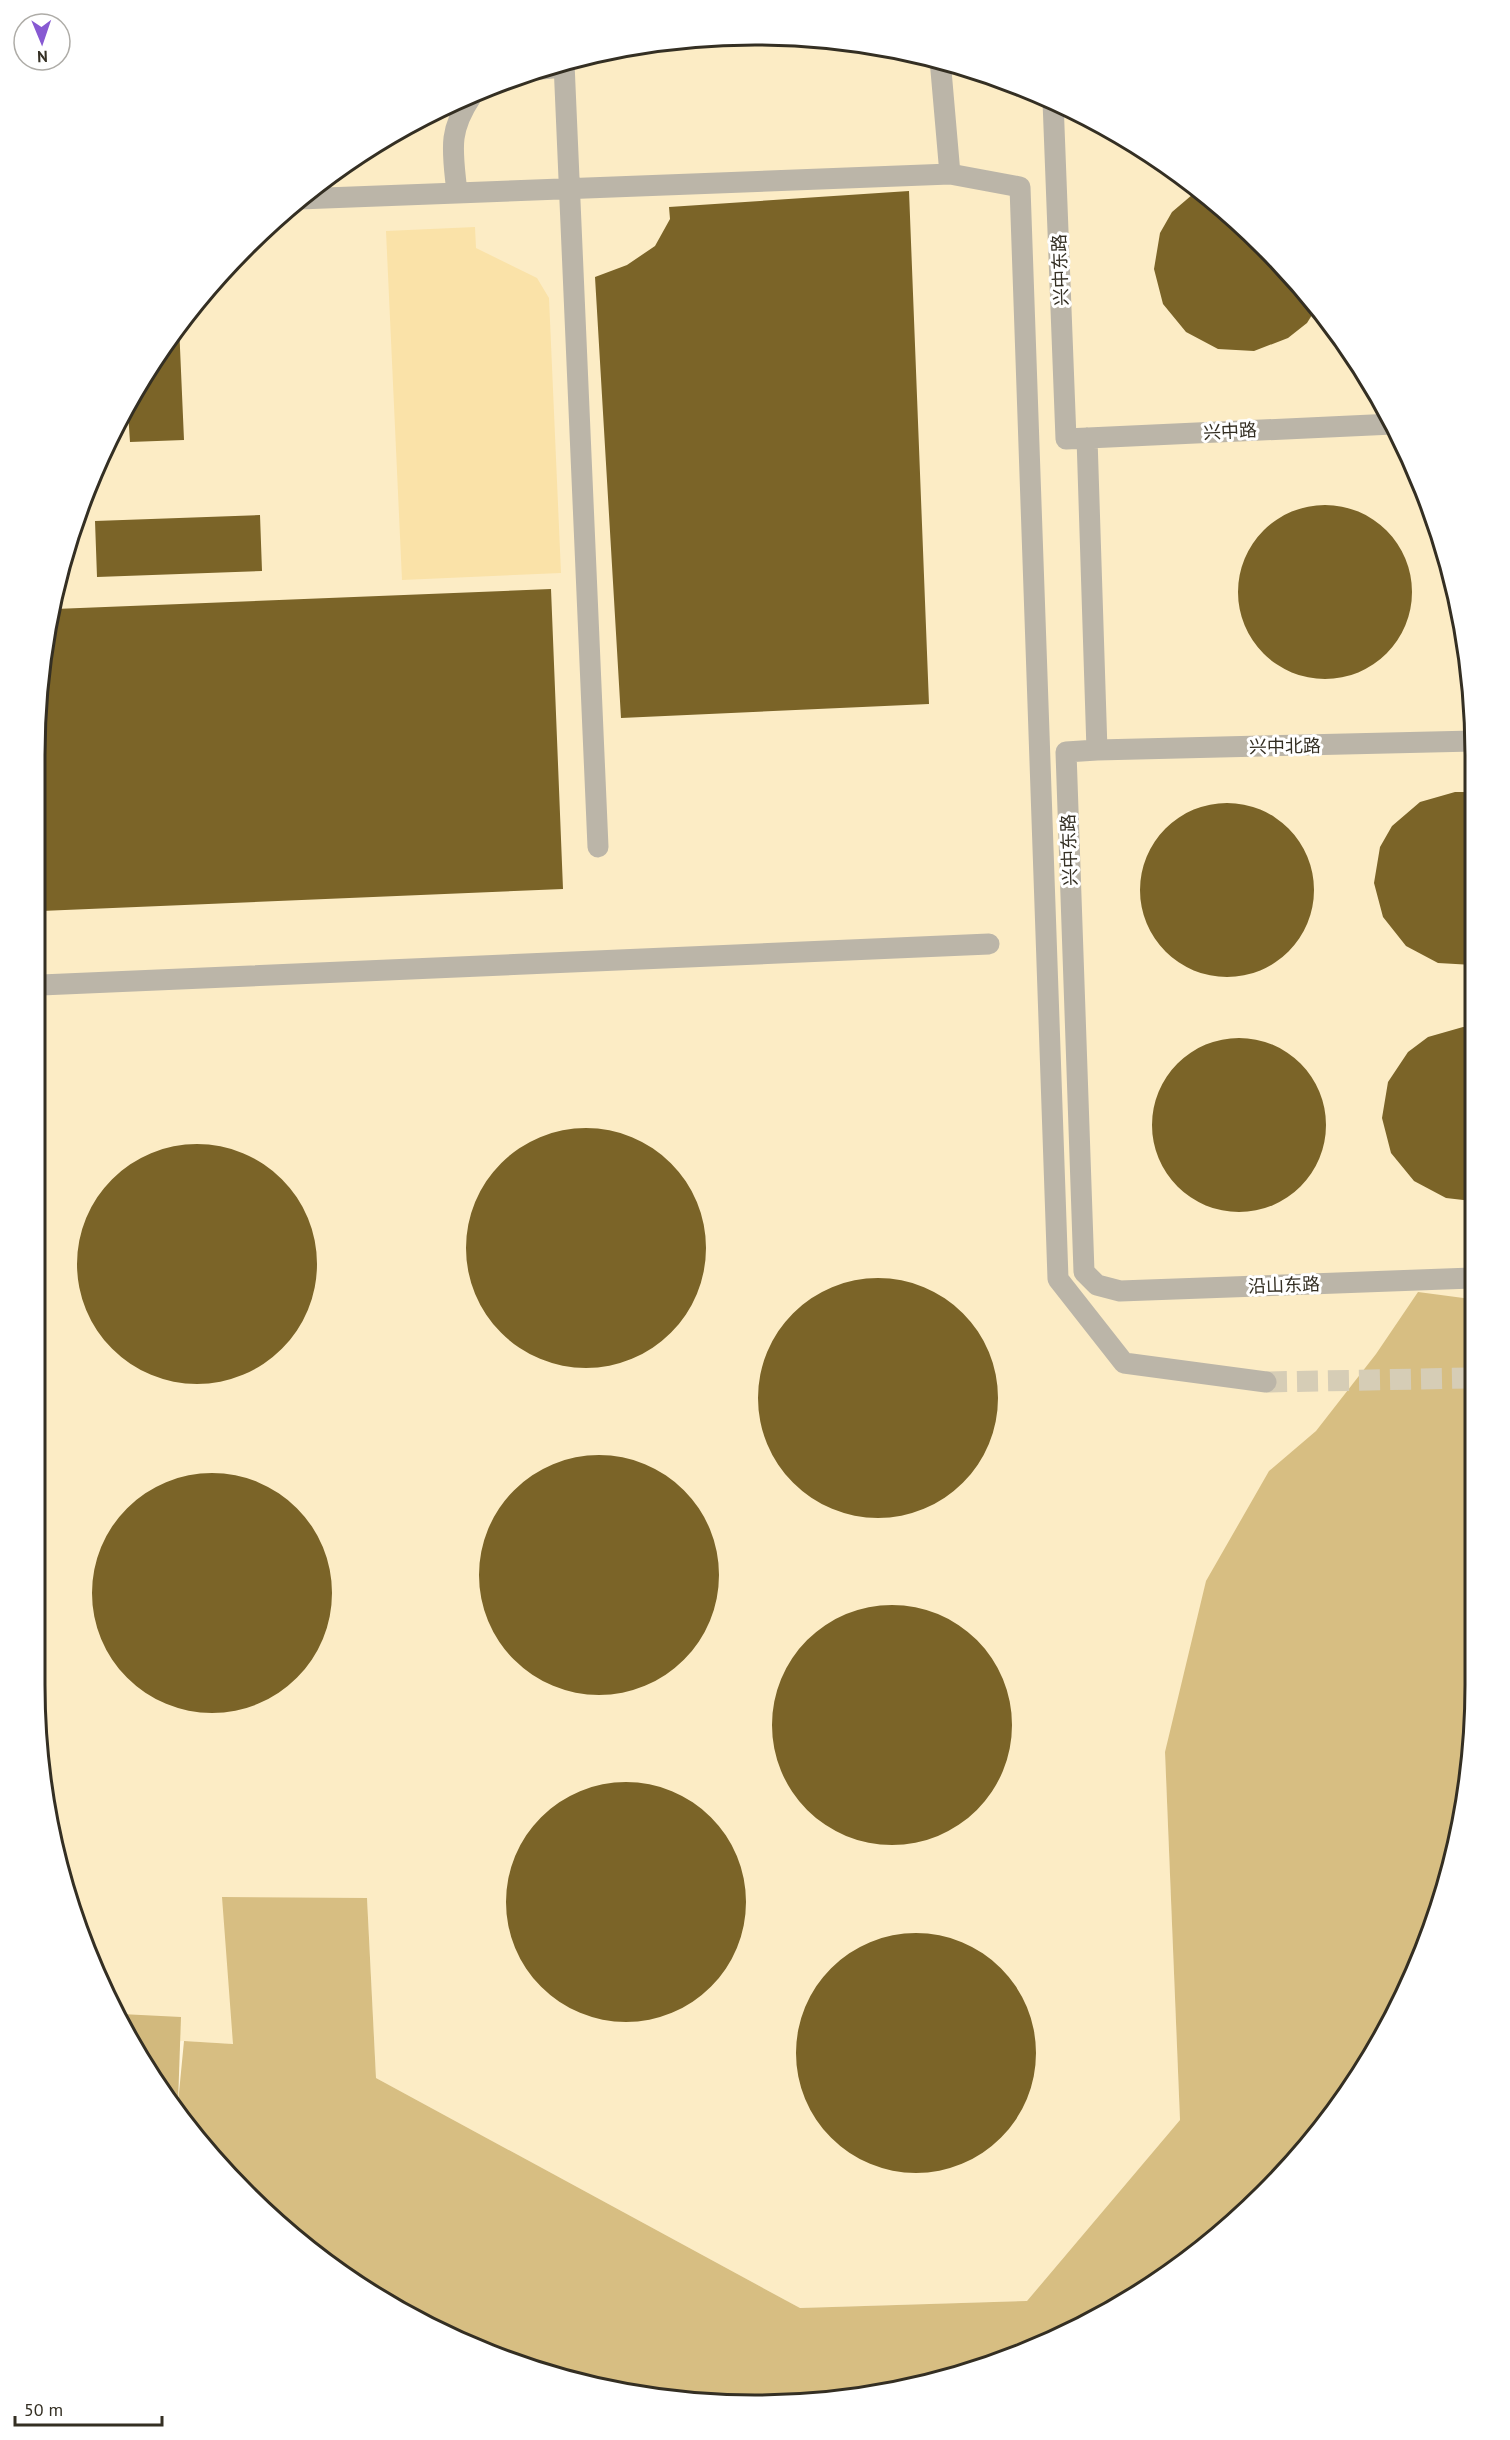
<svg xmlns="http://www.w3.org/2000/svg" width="1510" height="2440" viewBox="0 0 1510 2440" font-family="'PT Sans','Noto Sans SC',sans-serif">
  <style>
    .built { fill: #fcecc5 }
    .green { fill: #fae2a8 }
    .forest { fill: #d7be82 }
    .water { fill: #d2b97d }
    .building { fill: #7b6428 }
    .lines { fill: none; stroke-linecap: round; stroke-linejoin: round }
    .minor-tunnel { stroke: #d6cdb6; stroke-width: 21; stroke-dasharray: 21 10; stroke-linecap: butt }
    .minor { stroke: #bbb5a8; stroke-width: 21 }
    .labels { text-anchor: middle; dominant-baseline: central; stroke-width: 6; stroke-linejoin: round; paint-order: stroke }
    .street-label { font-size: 18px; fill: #342f23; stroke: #fff }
    .rim { fill: none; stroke: #342f23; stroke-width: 3 }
  </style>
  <rect width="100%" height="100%" fill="#fff5db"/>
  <path class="built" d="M802,36L942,59L1074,109L1194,184L1326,316L1401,436L1451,568L1474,708L1471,1411L1165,1752L1180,2120L1027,2301L800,2308L376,2078L367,1898L233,2044L133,2038L73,1916L41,1779V661L89,480L184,316L280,213L395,131L524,73L661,41Z"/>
  <path class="green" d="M475,227L476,248L537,278L549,298L561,573L402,580L386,231Z"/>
  <path class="forest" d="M1418,1292L1471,1299L1469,1779L1421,1960L1326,2124L1230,2226L1156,2284L1073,2331L942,2381L849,2399L708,2404L523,2367L395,2309L316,2256L245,2194L174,2107L178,2103L184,2041L233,2044L222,1897L367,1898L376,2078L800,2308L1027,2301L1180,2120L1165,1752L1206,1581L1269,1471L1316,1431L1376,1354Z"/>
  <path class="water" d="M121,2014L181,2017L178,2103L174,2107L156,2086Z"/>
  <path class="building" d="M1199,189L1317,307L1307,323L1288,338L1254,351L1218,349L1186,332L1163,304L1154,269L1160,233L1172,212Z
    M909,191L929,704L621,718L595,277L627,265L655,246L670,219L669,207Z
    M179,325L184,440L130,442L128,412Z
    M1238 592a87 87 0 1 1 174 0a87 87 0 1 1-174 0Z
    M260,515L262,571L97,577L95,521Z
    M551,589L563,889L41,911V661L55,609Z
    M1455,792H1474L1473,965L1438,963L1406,946L1383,917L1374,883L1380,847L1392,826L1420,802Z
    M1140 890a87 87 0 1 1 174 0a87 87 0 1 1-174 0Z
    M1463,1027H1473L1472,1201L1446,1198L1414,1181L1391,1153L1382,1118L1388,1082L1408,1052L1428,1037Z
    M1152 1125a87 87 0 1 1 174 0a87 87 0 1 1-174 0Z
    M466 1248a120 120 0 1 1 240 0a120 120 0 1 1-240 0Z
    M77 1264a120 120 0 1 1 240 0a120 120 0 1 1-240 0Z
    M758 1398a120 120 0 1 1 240 0a120 120 0 1 1-240 0Z
    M479 1575a120 120 0 1 1 240 0a120 120 0 1 1-240 0Z
    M92 1593a120 120 0 1 1 240 0a120 120 0 1 1-240 0Z
    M772 1725a120 120 0 1 1 240 0a120 120 0 1 1-240 0Z
    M506 1902a120 120 0 1 1 240 0a120 120 0 1 1-240 0Z
    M796 2053a120 120 0 1 1 240 0a120 120 0 1 1-240 0Z"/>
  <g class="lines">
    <path class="minor-tunnel" d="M1266,1382L1471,1378"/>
    <path class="minor" d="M940,59L950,174
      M564,63L598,847
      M541,69L564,67
      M1053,101L1066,439L1393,424
      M457,193C453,152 447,133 471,97
      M299,199L950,174L1020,187L1058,1279L1124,1363L1266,1382
      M1087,438L1097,750L1066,752L1084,1272L1097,1285L1120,1291L1472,1278
      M1097,750L1474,741
      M41,985L989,944"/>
  </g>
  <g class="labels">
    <g class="street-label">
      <text transform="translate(1060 270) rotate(-92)">兴中东路</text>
      <text transform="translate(1230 431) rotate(-3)">兴中路</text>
      <text transform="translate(1285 746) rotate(-1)">兴中北路</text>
      <text transform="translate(1069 850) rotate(-92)">兴中东路</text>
      <text transform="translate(1284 1285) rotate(-2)">沿山东路</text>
    </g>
  </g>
  <path d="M0 0H1510V2440H0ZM755 45H755A710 710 0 0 1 1465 755V1685A710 710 0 0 1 755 2395H755A710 710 0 0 1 45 1685V755A710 710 0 0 1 755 45Z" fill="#fff" fill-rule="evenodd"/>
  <path class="rim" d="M755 45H755A710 710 0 0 1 1465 755V1685A710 710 0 0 1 755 2395H755A710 710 0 0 1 45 1685V755A710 710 0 0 1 755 45Z"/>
  <g transform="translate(42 42) rotate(178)"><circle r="28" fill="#ffffff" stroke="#aeaca7" stroke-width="1.5"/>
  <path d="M0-4.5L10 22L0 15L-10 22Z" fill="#8759d2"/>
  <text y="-9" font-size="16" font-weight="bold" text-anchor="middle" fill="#342f23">N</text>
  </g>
  <path d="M15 2416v9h147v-9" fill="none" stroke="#342f23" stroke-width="3"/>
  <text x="24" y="2416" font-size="18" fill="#342f23" stroke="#ffffff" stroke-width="4.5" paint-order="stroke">50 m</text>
</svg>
